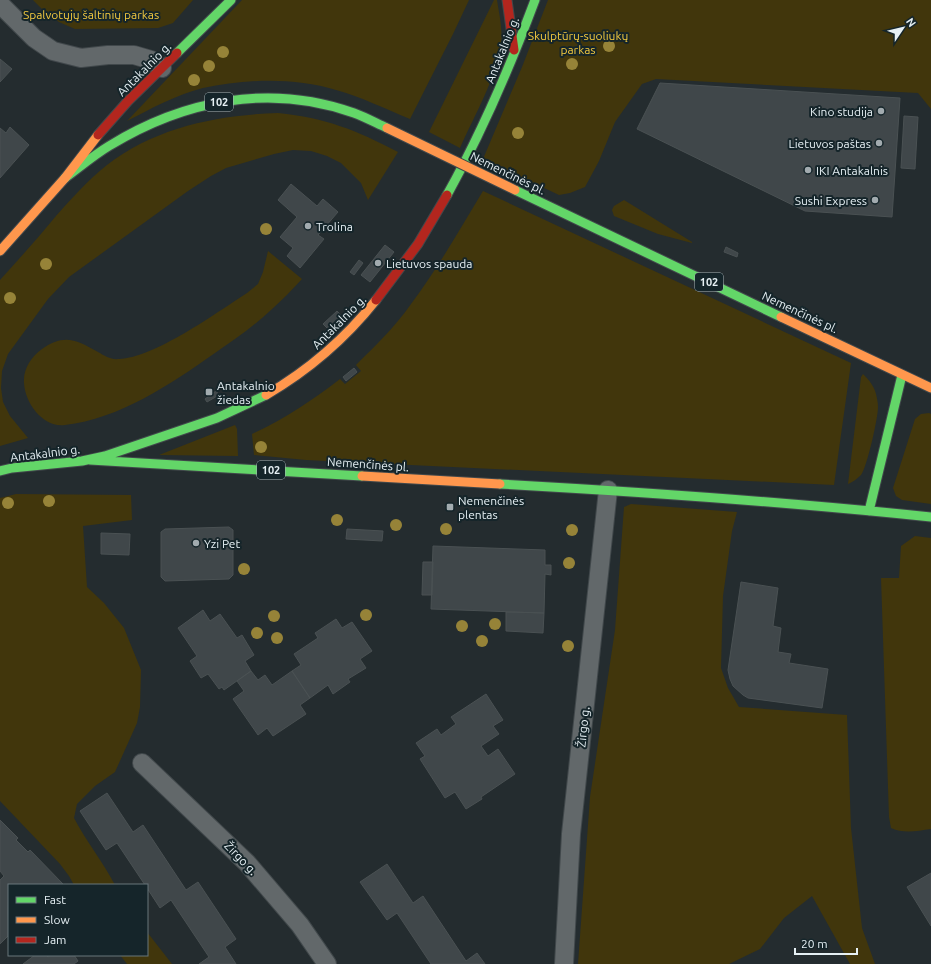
<svg xmlns="http://www.w3.org/2000/svg" width="931" height="964" viewBox="0 0 931 964" font-family="Ubuntu,sans-serif">
  <style>
    .green { fill: #41360c }
    .building { fill: #40474a; stroke: #4a5153 }
    .lines { fill: none; stroke-linecap: round; stroke-linejoin: round }
    .street-casing { stroke: #41484b; stroke-width: 20 }
    .fast-casing { stroke: #41484b; stroke-width: 11 }
    .slow-casing { stroke: #41484b; stroke-width: 11 }
    .jam-casing { stroke: #41484b; stroke-width: 11 }
    .street { stroke: #62686a; stroke-width: 18 }
    .fast { stroke: #63d668; stroke-width: 9 }
    .slow { stroke: #ff974d; stroke-width: 9 }
    .jam { stroke: #b3261e; stroke-width: 9 }
    .slow-bridge-casing { stroke: #41484b; stroke-width: 11; stroke-linecap: butt }
    .slow-bridge { stroke: #ff974d; stroke-width: 9 }
    .tree { fill: #968338 }
    .poi-dot { fill: #a2abaf; stroke: #15252a; stroke-width: 1.5 }
    .labels { text-anchor: middle; dominant-baseline: central; stroke-width: 4; stroke-linejoin: round; paint-order: stroke }
    .shield { fill: #15252a; stroke: #a7b3b7; stroke-width: 1 }
    .shield-label { font-size: 11px; font-weight: bold; fill: #e6f0f4 }
    .park-label { font-size: 12px; fill: #f4ca3f; stroke: #15252a }
    .street-label { font-size: 12px; fill: #e6f0f4; stroke: #15252a }
    .poi-label { font-size: 12px; fill: #e6f0f4; stroke: #15252a; text-anchor: start }
  </style>
  <rect width="100%" height="100%" fill="#242c2f"/>
  <path class="green" d="M33,0H193L173,23L158,28L75,29L59,22L42,9Z
    M242,0H469L453,34L410,119C386,109 361,97 336,90C294,77 245,79 203,88C178,94 150,109 127,121Z
    M494,0H497C499,14 503,29 501,43C497,77 474,116 460,148L429,132Z
    M548,0H931V109L918,93L656,79L642,84L615,122L599,161L585,187L570,193L559,195L483,159L522,67Z
    M278,113C326,118 356,130 398,152L368,200L361,183L341,163L327,156L311,151L293,150L274,154L226,168L211,176L188,191L69,277L48,299L8,354L2,371L1,388L3,402L10,416L28,438L0,446V280C19,259 38,238 56,216C72,198 88,180 107,165C156,127 218,115 278,113Z
    M483,191L851,363L834,485L306,460L254,455L252,434C286,418 310,402 340,379L345,384L361,371L356,365C375,346 395,327 411,304C438,268 460,229 483,191Z
    M624,200L692,242V243L658,234L614,216L612,210L614,206Z
    M268,251L302,279C292,290 282,300 271,310C254,326 234,340 215,353C171,384 119,419 65,425C43,428 25,403 24,383C23,369 31,357 42,349C64,333 77,340 98,352C105,356 111,360 119,359C154,358 216,313 247,293L258,284L263,272Z
    M863,374C869,380 874,386 876,394C877,398 878,403 878,407C878,418 867,467 861,475C857,479 853,482 848,484L861,377Z
    M929,413L931,414V504L902,500L896,496L893,488L915,419L921,414Z
    M235,425L237,429L238,456L159,455Z
    M16,494L131,495L132,520L83,526L87,587L104,603L124,628L141,670L140,707L137,723L115,772L95,786L77,804L74,818C86,841 103,862 115,885H74L69,876L60,864L0,801V498Z
    M631,504L737,512L732,531L723,596L721,668L728,688L739,707L847,715L851,828L862,928L875,964H850L812,896L784,918L760,949L729,964H578L590,797L615,630L624,507Z
    M915,536L931,538V829C917,831 904,834 891,828L889,817L881,578H899L901,546Z
    M147,932L172,964H127L120,955H147Z"/>
  <path class="building" d="M0,59L12,69L0,82Z
    M660,83L900,98L892,217L805,211L637,129Z
    M904,116L918,117L915,169L901,168Z
    M10,127L29,145L0,178V128L6,133Z
    M291,184L317,206L323,199L338,212L318,235L324,239L300,268L287,256L293,248L280,237L297,217L278,200Z
    M385,245L394,252L370,282L361,275Z
    M726,247L738,253L737,257L724,252Z
    M359,260L363,263L354,275L350,272Z
    M337,311L343,317L329,330L323,324Z
    M354,368L357,372L346,381L343,377Z
    M216,391L219,395L207,402L205,399Z
    M229,527L233,530V575L229,579L165,581L161,577V532L165,529Z
    M347,529L383,531L382,541L346,539Z
    M101,533L130,534L129,555L101,554Z
    M433,546L545,550V565H551V575L545,574L544,613L431,609Z
    M423,562H433L432,595H422Z
    M741,582L778,588L773,626L781,628L778,652L791,654L789,663L828,669L822,708L748,698L743,695L733,686L730,679L728,670Z
    M203,610L210,621L220,614L237,638L242,635L254,655L245,661L251,671L224,690L222,687L219,689L208,674L201,678L190,661L197,656L178,628Z
    M506,612L544,613L543,633L506,631Z
    M336,619L342,628L352,622L372,651L360,659L366,668L348,679L350,682L333,694L328,685L310,698L292,671L301,665L294,654L318,638L315,633Z
    M251,671L258,680L265,675L272,685L292,671L310,698L300,705L306,714L273,736L267,728L258,735L233,699L244,691L237,681Z
    M486,694L503,720L493,726L499,734L481,746L488,756L498,749L515,774L481,797L482,799L466,809L455,792L445,798L420,759L425,756L416,743L437,729L441,735L456,724L451,717Z
    M107,793L133,832L143,825L186,890L198,882L236,939L225,947L236,964H199L209,957L171,900L160,908L147,888V885H145L117,843L106,850L80,811Z
    M0,820L18,838L16,840L28,852L30,850L63,884L62,885H9L8,913L9,935L0,944V880L4,876L0,871Z
    M387,864L413,903L423,896L466,961L477,953L485,964H431L397,913L387,920L360,882Z
    M931,873V926L907,887Z
    M35,955H46L48,957L51,955H74L78,961L74,964H23Z"/>
  <g class="lines">
    <defs>
      <path id="street" d="M0,4L34,38L53,51L81,58L108,55H134L151,60L162,68
        M142,763L247,863L300,925L327,964
        M564,964L571,834L608,490"/>
      <path id="fast" d="M177,53L231,0
        M65,178C80,167 94,155 109,146C184,100 270,83 354,113C365,117 376,123 387,128
        M515,190L781,317
        M447,195C482,132 510,67 535,0
        M90,460L362,476
        M0,471L12,468L82,461L105,456L217,418L266,395
        M500,484C644,492 788,502 931,517
        M869,511L902,375"/>
      <path id="slow" d="M0,251L65,178L98,135
        M781,317L931,388
        M266,395C309,370 345,339 376,300
        M362,476L500,484"/>
      <path id="jam" d="M507,0L514,50
        M98,135L128,101L177,53
        M376,300L418,244L447,195"/>
    </defs>
    <use href="#street" class="street-casing"/>
    <use href="#fast" class="fast-casing"/>
    <use href="#slow" class="slow-casing"/>
    <use href="#jam" class="jam-casing"/>
    <use href="#street" class="street"/>
    <use href="#fast" class="fast"/>
    <use href="#slow" class="slow"/>
    <use href="#jam" class="jam"/>
    <defs>
      <path id="slow-bridge" d="M387,128L515,190"/>
    </defs>
    <use href="#slow-bridge" class="slow-bridge-casing"/>
    <use href="#slow-bridge" class="slow-bridge"/>
  </g>
  <g class="tree">
    <circle cx="609" cy="46" r="6"/>
    <circle cx="223" cy="52" r="6"/>
    <circle cx="572" cy="64" r="6"/>
    <circle cx="209" cy="66" r="6"/>
    <circle cx="194" cy="80" r="6"/>
    <circle cx="518" cy="133" r="6"/>
    <circle cx="266" cy="229" r="6"/>
    <circle cx="46" cy="264" r="6"/>
    <circle cx="10" cy="298" r="6"/>
    <circle cx="261" cy="447" r="6"/>
    <circle cx="49" cy="501" r="6"/>
    <circle cx="8" cy="503" r="6"/>
    <circle cx="337" cy="520" r="6"/>
    <circle cx="396" cy="525" r="6"/>
    <circle cx="446" cy="529" r="6"/>
    <circle cx="572" cy="530" r="6"/>
    <circle cx="569" cy="563" r="6"/>
    <circle cx="244" cy="569" r="6"/>
    <circle cx="366" cy="615" r="6"/>
    <circle cx="274" cy="616" r="6"/>
    <circle cx="495" cy="624" r="6"/>
    <circle cx="462" cy="626" r="6"/>
    <circle cx="257" cy="633" r="6"/>
    <circle cx="277" cy="638" r="6"/>
    <circle cx="482" cy="641" r="6"/>
    <circle cx="568" cy="646" r="6"/>
  </g>
  <g class="poi-dot">
    <circle cx="881" cy="111" r="4"/>
    <circle cx="879" cy="143" r="4"/>
    <circle cx="808" cy="170" r="4"/>
    <circle cx="875" cy="200" r="4"/>
    <circle cx="308" cy="226" r="4"/>
    <circle cx="378" cy="263" r="4"/>
    <rect x="205" y="388" width="8" height="8" rx="2"/>
    <rect x="446" y="503" width="8" height="8" rx="2"/>
    <circle cx="196" cy="543" r="4"/>
  </g>
  <g class="labels">
    <g class="shield">
      <rect x="205" y="93" width="28" height="18" rx="3"/>
      <rect x="695" y="273" width="28" height="18" rx="3"/>
      <rect x="257" y="461" width="28" height="18" rx="3"/>
    </g>
    <g class="shield-label">
      <text x="219" y="102">102</text>
      <text x="709" y="282">102</text>
      <text x="271" y="470">102</text>
    </g>
    <g class="park-label">
      <text x="91" y="14">Spalvotųjų šaltinių parkas</text>
      <text x="578" y="35">Skulptūrų-suoliukų<tspan x="578" dy="14">parkas</tspan></text>
    </g>
    <g class="street-label">
      <text transform="translate(502 50) rotate(-68)">Antakalnio g.</text>
      <text transform="translate(144 69) rotate(-45)">Antakalnio g.</text>
      <text transform="translate(508 173) rotate(26)">Nemenčinės pl.</text>
      <text transform="translate(800 312) rotate(25)">Nemenčinės pl.</text>
      <text transform="translate(339 322) rotate(-45)">Antakalnio g.</text>
      <text transform="translate(45 453) rotate(-7)">Antakalnio g.</text>
      <text transform="translate(368 464) rotate(4)">Nemenčinės pl.</text>
      <text transform="translate(583 727) rotate(-84)">Žirgo g.</text>
      <text transform="translate(241 858) rotate(46)">Žirgo g.</text>
    </g>
    <g class="poi-label">
      <text x="873" y="111" text-anchor="end">Kino studija</text>
      <text x="871" y="143" text-anchor="end">Lietuvos paštas</text>
      <text x="816" y="170">IKI Antakalnis</text>
      <text x="867" y="200" text-anchor="end">Sushi Express</text>
      <text x="316" y="226">Trolina</text>
      <text x="386" y="263">Lietuvos spauda</text>
      <text x="217" y="385">Antakalnio<tspan x="217" dy="14">žiedas</tspan></text>
      <text x="458" y="500">Nemenčinės<tspan x="458" dy="14">plentas</tspan></text>
      <text x="204" y="543">Yzi Pet</text>
    </g>
  </g>
  <rect x="8" y="884" width="140" height="72" fill="#15252a" stroke="#69767b"/>
  <rect x="16" y="897" width="20" height="6" fill="#63d668" stroke="#69767b"/>
  <text x="44" y="904" font-size="12" fill="#e6f0f4">Fast</text>
  <rect x="16" y="917" width="20" height="6" fill="#ff974d" stroke="#69767b"/>
  <text x="44" y="924" font-size="12" fill="#e6f0f4">Slow</text>
  <rect x="16" y="937" width="20" height="6" fill="#b3261e" stroke="#69767b"/>
  <text x="44" y="944" font-size="12" fill="#e6f0f4">Jam</text>
  <g transform="translate(903 28) rotate(55)" stroke="#15252a" stroke-width="3" paint-order="stroke">
  <path d="M0-3L7 15L0 10L-7 15Z" fill="#e6f0f4"/>
  <text y="-6" font-size="11" font-weight="bold" text-anchor="middle" fill="#e6f0f4">N</text>
  </g>
  <path d="M795 948v6h62v-6" fill="none" stroke="#e6f0f4" stroke-width="2"/>
  <text x="801" y="948" font-size="12" fill="#e6f0f4" stroke="#15252a" stroke-width="3" paint-order="stroke">20 m</text>
</svg>
